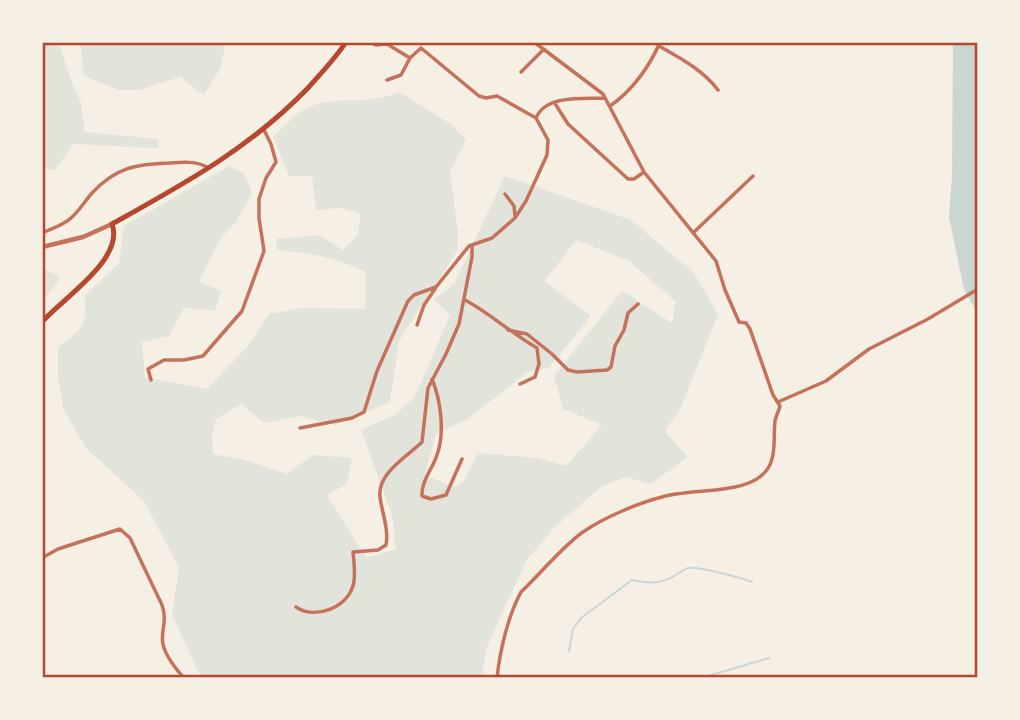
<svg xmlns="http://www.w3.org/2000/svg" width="1020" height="720" viewBox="0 0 1020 720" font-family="'Alegreya Sans',sans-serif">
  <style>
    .green { fill: #e2e4dc; fill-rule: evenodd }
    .water { fill: #c9d6d2 }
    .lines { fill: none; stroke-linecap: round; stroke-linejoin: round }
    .stream { stroke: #c9d6d2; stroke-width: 2 }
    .minor { stroke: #c5725c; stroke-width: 3.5 }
    .tertiary { stroke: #c5725c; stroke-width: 4.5 }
    .primary { stroke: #b5482f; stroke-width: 5 }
    .neatline { fill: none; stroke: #b5482f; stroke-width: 2.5 }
  </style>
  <rect width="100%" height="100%" fill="#f6efe4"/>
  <path class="green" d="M42,42H58L74,88L81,102L85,132L159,139L158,148L73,144L55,170L42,167Z
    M80,42H226L220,69L204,95L180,77L139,90H118L84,76Z
    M399,92L451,124L466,140L450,172L458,233L457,251L399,341L390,402L335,425L299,416L264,423L241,404L216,419L212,435L213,454L245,460L287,474L313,455L352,458L347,484L327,495L366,558L396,549L392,515L361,430L396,414L415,397L450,315L434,299L454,284L505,176L631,220L694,273L718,314L680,409L665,431L687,457L651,484L626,477L602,486L556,526L526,561L486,649L482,678H327L325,675L313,678H201L172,614L179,568L144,501L87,449L63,409L58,375V347C81,330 89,325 84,296L119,263L124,226L229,166L244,173L252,193L236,222L221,238L199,281L221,291L215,311L184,308L169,336L142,342L145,377L207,389L247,347L269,314L302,308L365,309V272C336,257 309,253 277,250L276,239L319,235L343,250L358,235L361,214L340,208L316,210L312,176H289L273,137C285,126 301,107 318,104C348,97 368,105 399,92ZM576,240L629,261L676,302L672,323L622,291L554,376L563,409L602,425L566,466L538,458L478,453L463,482L453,487L425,475L436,434L468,419L529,371L549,368L591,316L545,281Z
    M42,269L49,271L60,278L42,303Z"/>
  <path class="water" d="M953,42H978V314L964,289L949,217L952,176Z"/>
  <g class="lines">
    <path class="stream" d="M569,651L573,629L581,618L632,580C648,583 659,585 674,576C679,573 683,570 688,568C698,566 742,578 752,582
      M701,678L769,658"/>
    <path class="minor" d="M370,42L376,45L387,44L410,58
      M659,46C680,58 703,70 718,90
      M521,72L544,49
      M554,102L568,124L628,179H634L644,172
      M610,106C632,91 650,66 660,42
      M536,118C546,94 584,99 605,98
      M505,194L514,206L515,216
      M42,233C51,229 64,225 71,218C79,211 85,201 92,193C116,167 137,164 170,163C183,162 196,161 207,167
      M693,233L753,176
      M465,300C491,314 511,333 537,348L539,364L535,377L520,384
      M417,325L424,305L435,289
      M508,330L527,334L552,354L568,370L577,372L607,370L611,367L615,346L624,330L628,313L638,304
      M432,379C441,401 445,433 437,455C433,468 421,481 422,496L431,499L446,495L462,459
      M151,380L148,369L164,360H184L203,356L242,311L264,251L259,218V199L266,178L276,162L271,144L264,130
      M778,402L826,381L869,349L928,319L978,289
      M300,428L352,418L364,412L377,371L408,301L414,295L436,287L469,246L492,238L515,218L526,201L547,155L548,140L536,118L497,96L486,98L479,96L421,48L410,58L401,75L387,80
      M42,558L58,549L120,529L130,538L162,605C168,622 160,632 163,644C165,655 176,669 184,678
      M296,607C315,620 346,608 353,586C356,576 354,562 353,552L378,550L386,545C389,529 382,513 380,497C377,473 408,456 422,442L428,388L446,354L459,324L472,257V245
      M497,678C500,650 508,616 521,592C539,575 564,545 583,532C603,518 638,503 662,497C688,489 740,494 761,476C778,463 773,439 775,421C776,416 779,410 780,406L773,395L750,329L746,323L739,322L725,290L716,261L644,172L603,94L534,42"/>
    <path class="tertiary" d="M42,247L83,237L112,224"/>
    <path class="primary" d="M42,322C63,298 125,259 112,224C184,184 250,148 308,88C321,73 335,59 346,42"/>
  </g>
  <rect width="1020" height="720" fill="none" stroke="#f6efe4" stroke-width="88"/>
  <rect x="44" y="44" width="932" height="632" class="neatline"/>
</svg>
